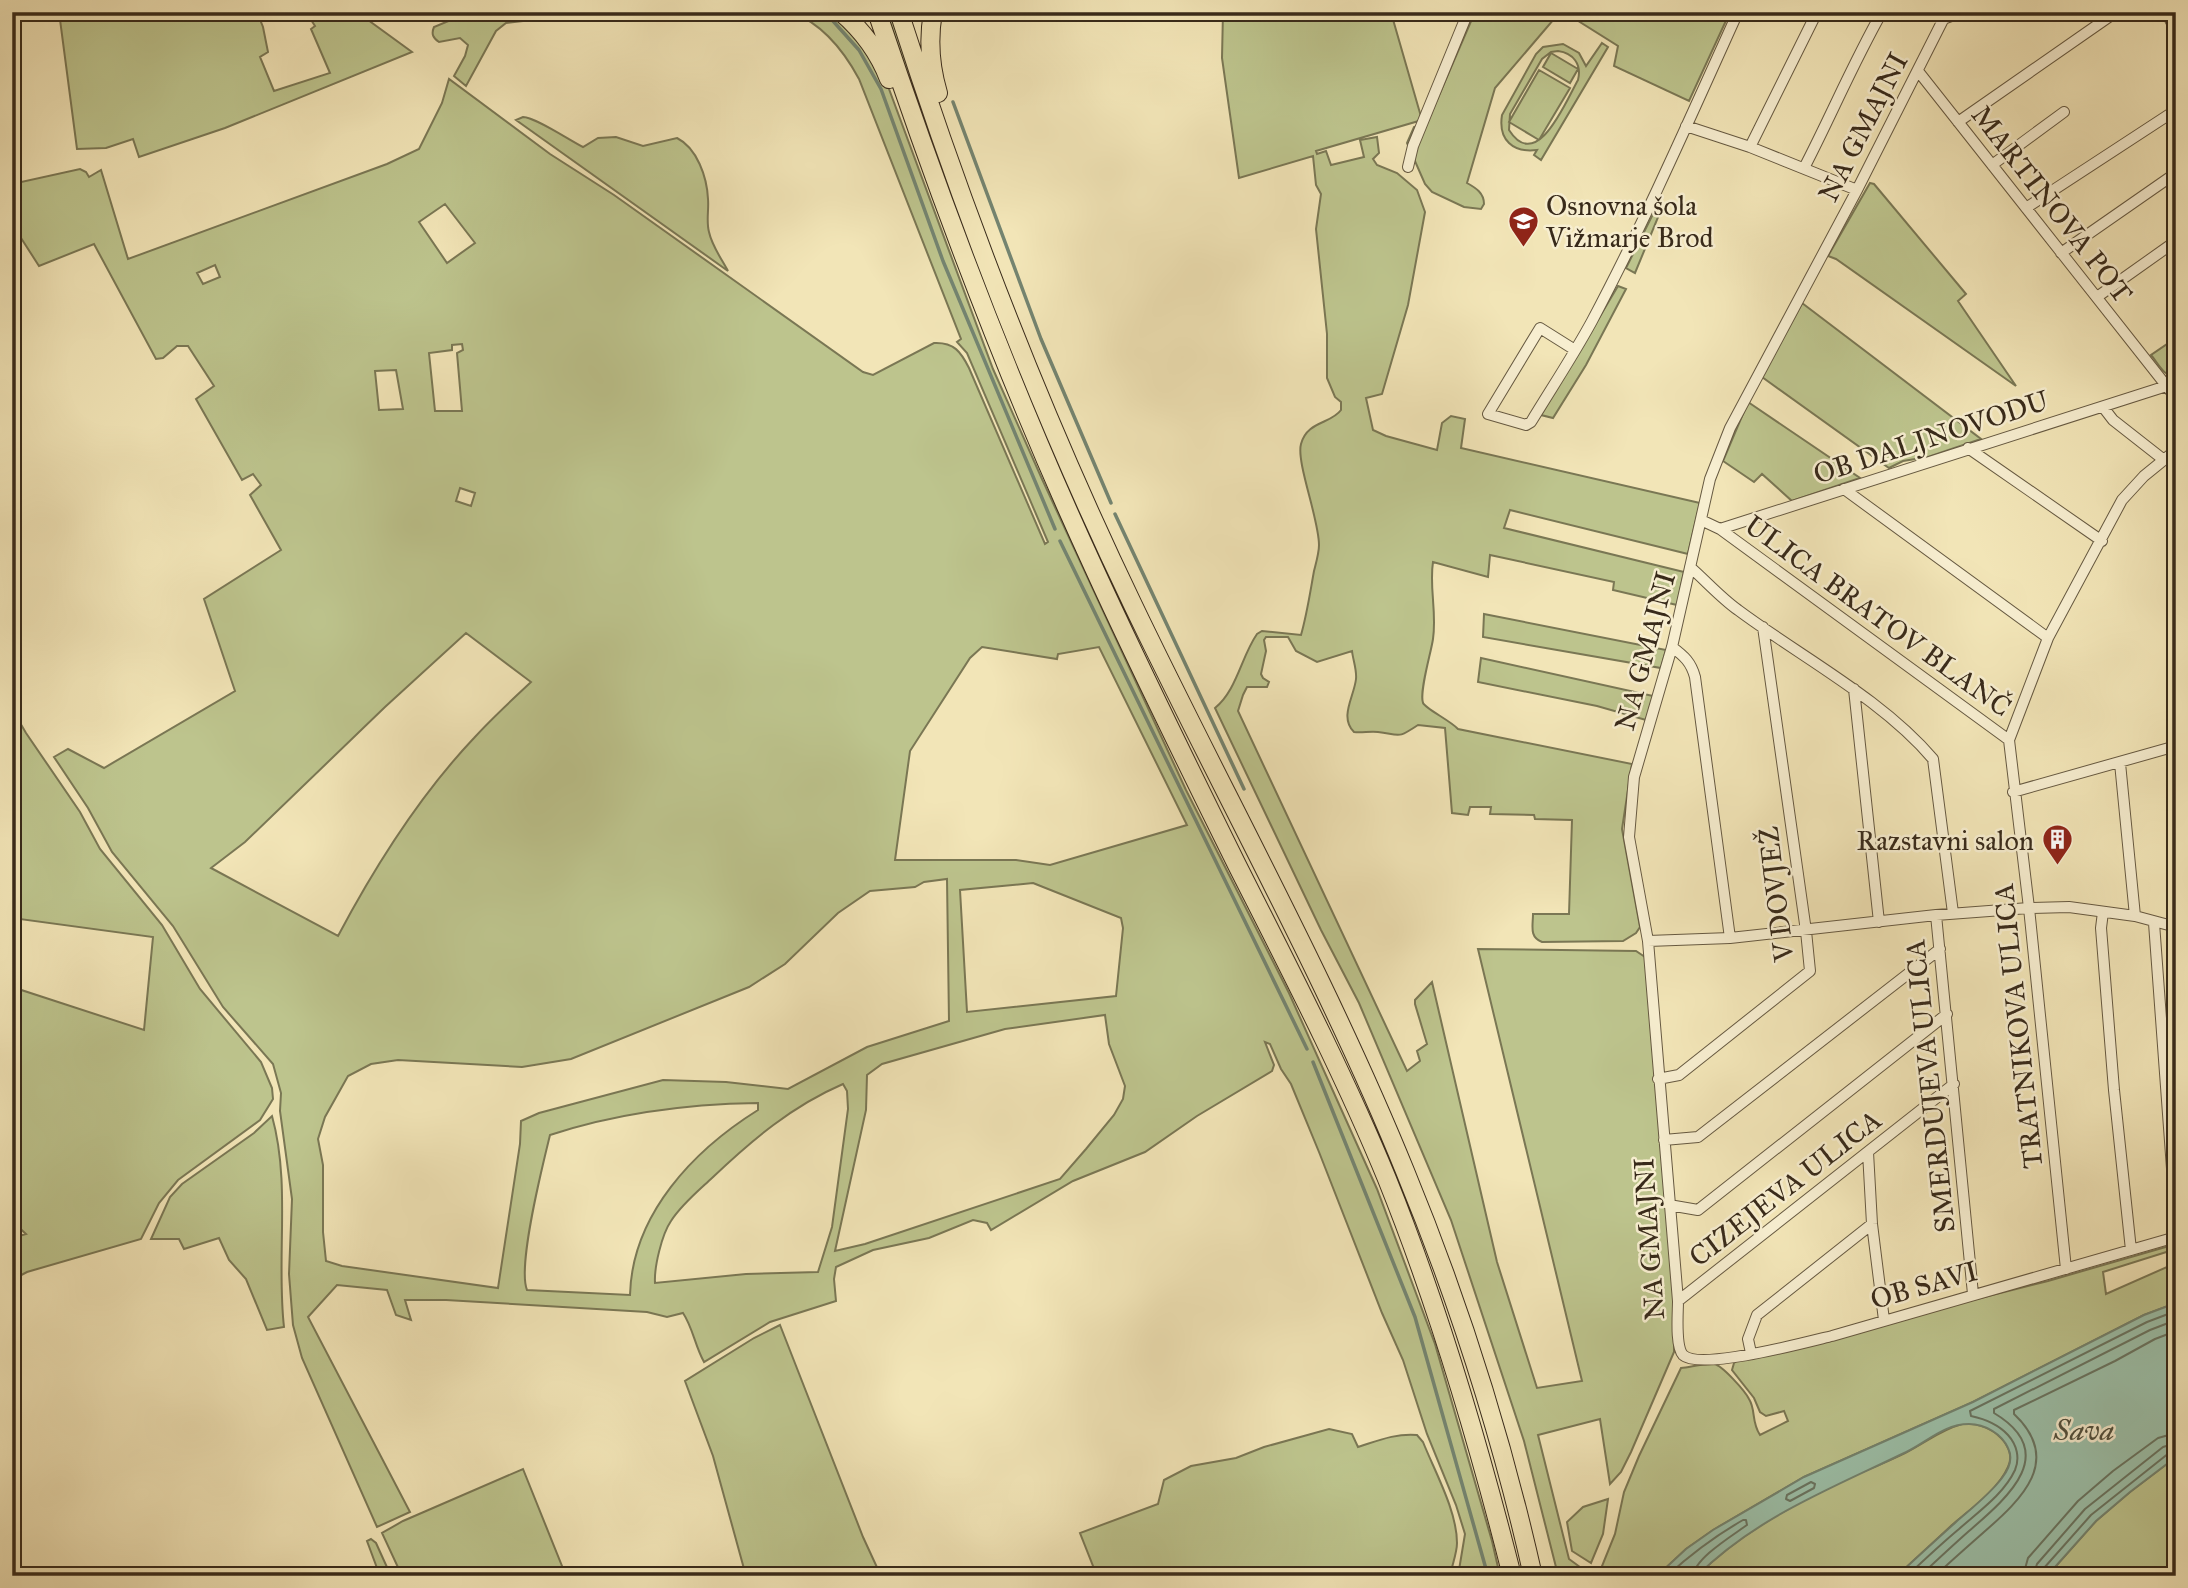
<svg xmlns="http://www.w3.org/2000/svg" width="2188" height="1588" viewBox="0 0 2188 1588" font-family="'IM FELL Great Primer',serif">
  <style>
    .green { fill: #bdc48d; stroke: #7a7754; stroke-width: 2; fill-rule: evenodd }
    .water { fill: #9cc0a9; stroke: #748470; stroke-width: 2 }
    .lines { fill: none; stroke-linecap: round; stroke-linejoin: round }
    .shore { stroke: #6a7562; stroke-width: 2 }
    .stream { stroke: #748470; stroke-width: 3.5 }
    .minor-casing { stroke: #665941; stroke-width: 12 }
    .tertiary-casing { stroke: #665941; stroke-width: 15 }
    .motorway-casing { stroke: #382a1a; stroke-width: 20 }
    .minor { stroke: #f7eed0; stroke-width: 10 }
    .tertiary { stroke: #f7eed0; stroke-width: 12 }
    .motorway { stroke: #f2e5b7; stroke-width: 18 }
    .labels { text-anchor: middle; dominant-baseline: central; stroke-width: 5; stroke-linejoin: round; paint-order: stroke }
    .street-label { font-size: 28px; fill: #382a1a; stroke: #f7eed0 }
    .poi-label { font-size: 28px; fill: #382a1a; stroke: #f7eed0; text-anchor: start }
    .water-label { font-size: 30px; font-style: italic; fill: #51503e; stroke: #f7eed0 }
  </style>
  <rect width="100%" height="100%" fill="#f2e5b7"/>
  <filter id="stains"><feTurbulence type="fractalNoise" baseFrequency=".00286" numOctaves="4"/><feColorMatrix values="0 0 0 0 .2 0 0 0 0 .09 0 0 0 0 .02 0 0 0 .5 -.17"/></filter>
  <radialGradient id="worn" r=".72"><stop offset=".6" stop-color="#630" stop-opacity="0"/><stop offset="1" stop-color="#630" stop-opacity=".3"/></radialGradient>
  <path class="green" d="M59,12H257L263,27L268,52L260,57L274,91L330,73L311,29L315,26L306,12H357L412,52L225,128L139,157L133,139L106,148L77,149Z
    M470,12H574L566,16L506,23L496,31L466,86L454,76L465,56L468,45L460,38L439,42C433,38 431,34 434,27Z
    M792,12H829L854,33L886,81L993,369L1042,479L1186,790L1289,993L1377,1189L1435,1344L1492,1541L1500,1576H1458L1465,1534L1456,1505L1427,1434L1403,1360L1382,1313L1319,1152L1291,1084L1281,1069L1270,1044L1265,1042L1274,1065L1272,1071L1197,1116L1145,1152L1073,1181L991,1230L987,1223L973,1220L929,1238L873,1250L836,1267L834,1279L836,1301L770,1322L704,1362C695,1346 693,1328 683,1313L667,1317L647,1312L446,1300H405L411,1320L396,1315L387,1290L337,1285L308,1317L410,1512L377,1527L302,1358L293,1325L289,1274L292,1199L280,1111L281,1093L273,1064L223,1007L173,926L112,852L88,808L54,757L68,749L104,768L235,691L204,599L281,550L250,495L261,485L253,474L242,480L196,399L214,386L188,346H177L163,358L156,359L94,244L39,266L12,224V184L80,169L86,172L89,177L101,170L128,259L387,164L419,149L442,103L449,79L550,154L614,195L863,372L873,375L934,343C954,342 961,352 969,368L1045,544L1048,542L967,353L957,342L961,339L859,79C844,51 822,24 792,12ZM445,204L475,243L447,263L419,222ZM215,265L220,277L203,284L197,273ZM462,344L463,350L457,353L462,411H435L429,353L452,350V345ZM396,370L403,409L379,410L375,371ZM460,488L475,493L471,506L456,501ZM466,633L531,682C512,700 492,718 474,738C421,794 374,868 338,936L211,868L245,842L385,707ZM982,647L1057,659L1058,654L1099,647L1187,825L1050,865L1016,860H895L910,751L970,658ZM947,879L949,1021L867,1047L788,1089L726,1082L663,1080L539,1113L521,1121L520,1144L498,1288L342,1266L326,1261L323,1232V1165L318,1139L325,1117L348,1076L371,1064L398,1060L522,1067L571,1059L749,987L785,964L838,913L870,891L915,887L924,882ZM1033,883L1121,918L1123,928L1116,996L967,1012L960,890ZM1105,1015L1109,1044L1125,1086L1123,1099L1114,1115L1086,1149L1060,1179L865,1244L835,1251L866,1110L867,1075L882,1064L1005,1029ZM843,1084L847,1091L848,1109L832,1227L818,1272L746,1274L655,1283C654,1267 662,1234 671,1221C681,1205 698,1191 712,1178C752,1140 792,1106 843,1084ZM758,1103V1110C694,1150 632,1214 630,1295L527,1290C517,1266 543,1164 550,1135C617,1113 688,1104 758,1103Z
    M885,12H892L939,149L932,153Z
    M1223,12H1399L1392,16L1422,120L1316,151L1317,154L1326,151L1331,165L1364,157L1360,140L1377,137L1379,153L1373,159L1377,165L1397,173L1417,190L1425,212L1408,305L1382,394L1366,398L1373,430L1386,436L1437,450L1442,423L1451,416L1465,419L1461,448L1700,503L1688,554L1510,510L1504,528L1684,572L1677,605L1613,590L1614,582L1490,555L1488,577L1433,562C1429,587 1437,612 1433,639C1431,653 1419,692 1423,703C1426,709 1451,721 1458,729L1632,764L1622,829L1640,927L1636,933L1623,941L1542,942C1529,937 1533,926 1533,914H1569L1572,820L1535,819L1534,815L1490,814L1491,807H1470L1468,815L1452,813L1445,728L1418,725C1397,739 1401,735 1378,732C1370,731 1362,733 1354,732C1339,717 1354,697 1356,679C1357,670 1353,660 1352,651L1317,662L1296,651L1288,637H1266L1264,640L1266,651L1261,674L1263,678L1269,682L1267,687H1247L1243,695L1238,711L1407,1071L1420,1061L1417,1051L1427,1044L1415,1004V1000L1432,982L1497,1262L1537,1388L1582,1381L1478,949L1636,951L1645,957L1674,1304V1352L1631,1452L1621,1472L1610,1484L1600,1419L1538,1435L1569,1559L1588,1573L1586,1576H1560L1557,1571L1524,1441L1451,1220L1359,1003L1321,930L1215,708C1237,690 1241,657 1257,634L1262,631L1301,635C1307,614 1310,593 1314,571C1316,563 1319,553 1319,545C1319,519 1296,462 1301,444C1307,421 1331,424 1341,410V402L1335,397L1327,378V334L1316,229L1321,194L1316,185L1313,156L1239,178L1222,58Z
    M1475,12H1560L1495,88L1467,183C1476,188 1484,193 1484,204L1481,209L1464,207L1432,192L1425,184L1407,143L1414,127L1427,123Z
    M1564,12H1730L1689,101L1614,66L1618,46Z
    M1602,43L1608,47L1541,160L1534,155L1537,150C1513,153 1498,140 1502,115L1536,54L1543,47L1563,44L1579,53L1586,66ZM1558,51C1573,53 1582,64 1578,80C1566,101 1537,174 1509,130L1510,114L1542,59L1551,52Z
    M1551,53L1578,69L1570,83L1543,67Z
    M1539,70L1570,88L1539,140L1509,122Z
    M523,117C535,117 569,140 583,147L598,138L616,137L643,146L677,138C697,148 707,177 708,199C709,210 706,221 709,232C712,246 721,258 728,271L516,120Z
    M1870,183L1874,184L1966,294L1958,301L2016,386L1836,259L1828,256Z
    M1655,210H1661L1635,273L1626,268Z
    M1618,286L1626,289L1586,365L1553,418L1541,415Z
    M1802,303L1981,439L1928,457L1903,461L1889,468L1762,377Z
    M2176,338V377C2164,377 2158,363 2151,355Z
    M1748,402L1860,478L1792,501L1762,474L1754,482L1723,461Z
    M1484,614L1666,650L1661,668L1483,637Z
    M1481,658L1653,696L1646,720L1597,706L1478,682Z
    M12,709L26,733L80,812L100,849L162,925L200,989L261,1062L272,1088L273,1099L260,1120L178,1180L159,1203L141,1239L27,1272L12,1280V1238L26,1234L12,1221V987L144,1030L153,937L12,918Z
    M272,1116C291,1184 276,1258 284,1327L267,1330L246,1279L229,1260L219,1238L184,1249L179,1239H151L170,1197L182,1184L254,1133Z
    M2176,1244V1249L2103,1272L2106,1294L2176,1263V1303L2144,1315L1973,1402L1804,1477L1713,1530L1686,1549L1657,1576H1598L1615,1534L1624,1492L1639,1456L1681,1368C1691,1367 1704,1363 1714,1364C1722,1365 1745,1391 1749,1399C1756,1410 1751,1421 1760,1435L1788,1421L1784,1411L1766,1416L1760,1412L1754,1398L1732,1370L1734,1363L1739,1359L2048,1281Z
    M780,1325L863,1537L881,1576H746L713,1456L685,1381L754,1338Z
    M1962,1424C1977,1423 1990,1427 2001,1438C2009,1446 2013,1457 2008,1467C1998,1490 1971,1509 1952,1525C1934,1542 1915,1559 1897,1576H1697C1736,1537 1782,1511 1831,1486C1855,1474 1881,1465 1905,1453C1925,1443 1940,1430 1962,1424Z
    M1329,1429L1352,1434L1358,1447C1377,1441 1396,1433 1417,1435L1423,1442C1435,1472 1457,1511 1457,1543C1457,1553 1452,1565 1450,1576H1097L1080,1533L1158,1504L1164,1480L1191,1466L1236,1458L1264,1447Z
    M2176,1457V1576H2047L2096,1521L2130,1492Z
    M523,1469L566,1576H402L382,1533L403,1521Z
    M1608,1499L1603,1534L1591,1563L1572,1551L1567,1522L1583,1507Z
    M371,1539L376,1543L391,1576H380L367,1541Z"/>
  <path class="water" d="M2176,1303V1457L2130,1492L2096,1521L2047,1576H1897C1916,1558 1936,1540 1956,1522C1972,1508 1990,1494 2002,1478C2009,1469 2013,1458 2008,1448C2002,1434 1985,1424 1969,1424C1943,1424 1925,1444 1902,1454C1830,1489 1755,1518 1697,1576H1657L1686,1549L1713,1530L1804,1477L1973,1402L2144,1315Z"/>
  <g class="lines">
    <path class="shore" d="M1811,1482L1815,1484L1814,1488L1790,1501L1786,1499L1787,1495Z
      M1667,1576C1691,1554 1715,1536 1743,1520H1746L1747,1525C1732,1536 1695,1558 1693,1576
      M1907,1576C1924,1560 1941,1544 1959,1529C1978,1512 2004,1494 2015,1470C2020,1458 2017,1445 2008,1435C1998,1424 1985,1419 1971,1416L1970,1411L2147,1322L2176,1311
      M1920,1576C1936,1561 1952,1546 1969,1531C2007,1498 2061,1453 1994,1413V1409L2150,1330L2176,1320
      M1935,1576C1951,1561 1967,1547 1984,1532C2022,1499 2063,1460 2014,1414V1410L2115,1361L2155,1339L2176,1331
      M2023,1576L2028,1558L2078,1501L2113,1471L2158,1438L2176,1433
      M2033,1576L2037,1564L2085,1509L2163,1447L2176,1443
      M2042,1576L2044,1568L2091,1515L2169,1453L2176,1452"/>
    <path class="stream" d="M833,21L859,50L881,89L943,261L1055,529
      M953,102L1041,339L1111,503
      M1115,514L1244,789
      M1060,541L1307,1049
      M1313,1062L1415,1317L1488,1576"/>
    <defs>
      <path id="minor" d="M1927,12L1943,19L1962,12
        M1947,12L1857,190L1730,428L1710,479L1672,647L1634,777L1629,837L1648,941L1678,1301C1678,1313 1675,1346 1683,1355C1700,1371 1807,1342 1832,1336L2176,1237
        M2166,12L2176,31
        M1918,71L2176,398
        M1958,122L2116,12
        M1686,126L1750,147L1857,190
        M1750,147L1817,12
        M1992,165L2064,112
        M1408,167L1413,146L1468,12
        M1804,168C1831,116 1853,63 1882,12
        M2026,208L2176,110
        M2061,253L2176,173
        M2097,297L2176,241
        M1575,350L1540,328L1488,414L1526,425L1531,422C1551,389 1573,356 1592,321C1645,221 1691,116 1738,12
        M2103,407L2113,420L2164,460
        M1968,448L2102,541
        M1844,489L2048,638
        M1701,520L1720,529L2009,740
        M1720,529L2176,383
        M1690,567C1706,581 1721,598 1738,610C1801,657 1882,699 1933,759L1953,913
        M1672,647C1684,656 1691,662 1695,677L1730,938
        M1854,689L1879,922
        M2120,763L2135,916
        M2013,792L2176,746
        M2103,912L2101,928L2114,1090L2131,1250
        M1936,915L1973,1294
        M2154,923L2176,1223
        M1648,941L1730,938L1936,915L2029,908L2069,907L2135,916L2176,927
        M1658,1079L1679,1075L1810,971L1806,931L1763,627
        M1664,1140L1698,1137L1940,949
        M1868,1152L1872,1224L1884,1320
        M1669,1205L1698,1210L1947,1014
        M2066,1269L2029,908L2009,740L2048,638L2122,500L2144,476L2176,450
        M1678,1301L1954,1084
        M1751,1353L1748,1339L1757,1315L1872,1224"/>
      <path id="tertiary" d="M12,12H13"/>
      <path id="motorway" d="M841,12C862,30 879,53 889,79
        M877,12C940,200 1010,386 1093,566C1139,667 1188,766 1237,865C1289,968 1343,1072 1387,1179C1439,1308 1478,1441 1512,1576
        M899,12C964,214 1041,414 1133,605C1223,793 1326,977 1405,1171C1459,1302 1502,1438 1533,1576
        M933,12C928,40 930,66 938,93"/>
    </defs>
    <use href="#minor" class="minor-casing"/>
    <use href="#tertiary" class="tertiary-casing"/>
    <use href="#motorway" class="motorway-casing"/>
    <use href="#minor" class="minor"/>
    <use href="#tertiary" class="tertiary"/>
    <use href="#motorway" class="motorway"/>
  </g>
  <defs>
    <symbol id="school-pin" viewBox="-11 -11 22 30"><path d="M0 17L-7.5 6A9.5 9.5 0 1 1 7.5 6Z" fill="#8f2418" stroke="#f7eed0"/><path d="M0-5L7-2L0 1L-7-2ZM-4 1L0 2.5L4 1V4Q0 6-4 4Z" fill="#fff"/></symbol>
    <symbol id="building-pin" viewBox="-11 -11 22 30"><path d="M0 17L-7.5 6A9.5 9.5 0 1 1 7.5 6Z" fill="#8f2418" stroke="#f7eed0"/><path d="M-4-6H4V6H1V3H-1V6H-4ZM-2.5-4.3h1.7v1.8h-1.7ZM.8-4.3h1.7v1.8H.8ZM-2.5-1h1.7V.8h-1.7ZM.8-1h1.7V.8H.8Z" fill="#fff"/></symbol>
  </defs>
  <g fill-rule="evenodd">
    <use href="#school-pin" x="1506" y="204" width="35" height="47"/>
    <use href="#building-pin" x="2040" y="822" width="35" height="47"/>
  </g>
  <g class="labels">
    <g class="street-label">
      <text transform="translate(1863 127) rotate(-63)">NA GMAJNI</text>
      <text transform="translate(2052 204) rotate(52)">MARTINOVA POT</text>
      <text transform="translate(1931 437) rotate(-18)">OB DALJNOVODU</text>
      <text transform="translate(1878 616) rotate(36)">ULICA BRATOV BLANČ</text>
      <text transform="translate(1645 651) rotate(-75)">NA GMAJNI</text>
      <text transform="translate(1776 894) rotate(-97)">V DOVJEŽ</text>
      <text transform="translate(2018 1026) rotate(-96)">TRATNIKOVA ULICA</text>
      <text transform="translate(1930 1086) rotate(-96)">SMERDUJEVA ULICA</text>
      <text transform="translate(1785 1188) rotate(-38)">CIZEJEVA ULICA</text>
      <text transform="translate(1649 1239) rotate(-94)">NA GMAJNI</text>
      <text transform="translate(1924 1285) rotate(-16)">OB SAVI</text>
    </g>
    <g class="poi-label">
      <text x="1546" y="205">Osnovna šola<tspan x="1546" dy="32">Vižmarje Brod</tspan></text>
      <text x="2034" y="840" text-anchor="end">Razstavni salon</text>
    </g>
    <g class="water-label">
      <text x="2084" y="1430">Sava</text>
    </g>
  </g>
  <rect width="2188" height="1588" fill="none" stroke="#f2e5b7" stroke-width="42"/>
  <rect x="14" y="14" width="2160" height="1560" fill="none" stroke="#382a1a" stroke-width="3.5"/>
  <rect x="21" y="21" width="2146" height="1546" fill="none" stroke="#382a1a" stroke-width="2"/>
  <rect width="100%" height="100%" filter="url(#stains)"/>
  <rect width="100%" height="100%" fill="url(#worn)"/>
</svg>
